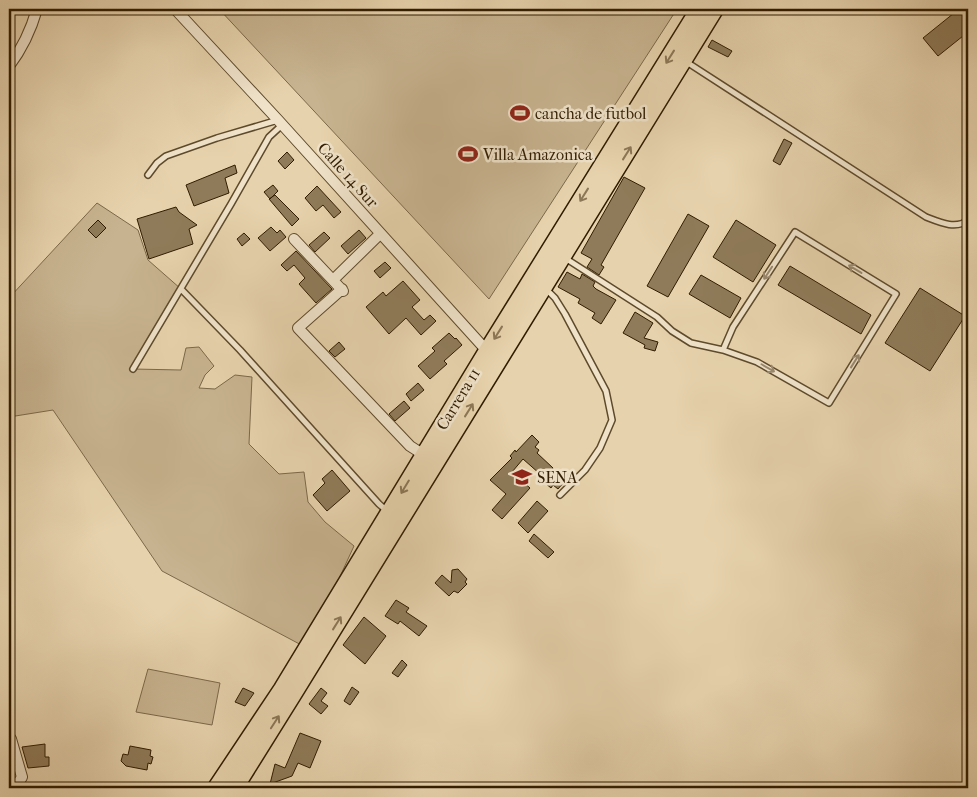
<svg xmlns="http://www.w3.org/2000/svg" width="977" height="797" viewBox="0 0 977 797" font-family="'IM FELL French Canon',serif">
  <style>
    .green { fill: #c7b38f; stroke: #7c6848 }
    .building { fill: #8f7b59; stroke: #311c00 }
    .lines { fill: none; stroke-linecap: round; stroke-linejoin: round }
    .lane-casing { stroke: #5e4a2b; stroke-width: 8 }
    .street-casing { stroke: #5e4a2b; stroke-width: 12 }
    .primary-casing { stroke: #311c00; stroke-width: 19 }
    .lane { stroke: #efe2c9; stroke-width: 5 }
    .street { stroke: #efe2c9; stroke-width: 10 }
    .primary { stroke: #e6d2ac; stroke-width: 16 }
    .oneway { stroke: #8c7756 }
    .oneway2 { stroke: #9a896f }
    .labels { text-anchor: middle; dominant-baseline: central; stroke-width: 5; stroke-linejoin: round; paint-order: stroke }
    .poi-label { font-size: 16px; fill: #311c00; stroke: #efe2c9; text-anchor: start }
    .street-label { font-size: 16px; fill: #311c00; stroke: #efe2c9 }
  </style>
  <rect width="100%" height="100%" fill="#e6d2ac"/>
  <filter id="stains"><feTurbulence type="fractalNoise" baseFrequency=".004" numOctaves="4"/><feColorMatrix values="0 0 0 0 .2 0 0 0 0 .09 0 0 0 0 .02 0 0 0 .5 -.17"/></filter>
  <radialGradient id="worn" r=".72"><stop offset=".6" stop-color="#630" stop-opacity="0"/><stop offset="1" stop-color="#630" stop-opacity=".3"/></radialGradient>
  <path class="green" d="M219,9H677L489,299Z
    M97,203L138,230L148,260L181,289L133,369L181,370L186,348L199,347L214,366L205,375L199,388L215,389L235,375L252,377L249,444L279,474L304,472L308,502L325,522L354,546L307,648L162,571L53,410L9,417V298Z
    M148,669L220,683L212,725L136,712Z"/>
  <path class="building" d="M959,9H968V32L938,56L923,38Z
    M712,40L732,51L728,57L708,47Z
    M784,139L792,143L780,165L773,161Z
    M287,152L294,160L285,169L278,161Z
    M235,165L237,173L225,178L229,193L194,206L186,185Z
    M624,177L645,188L601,265L604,267L599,275L587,267L592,259L581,253Z
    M273,185L278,191L270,199L264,192Z
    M317,186L341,212L334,218L323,205L316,211L305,198Z
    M275,195L299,219L292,226L269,199Z
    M176,207L179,212L197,225L189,229L193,244L149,259L137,219Z
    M688,214L709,226L668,297L647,286Z
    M98,220L106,228L96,238L88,230Z
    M736,220L776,245L753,282L713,257Z
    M271,227L277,233L280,230L286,237L270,251L258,238Z
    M359,230L366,238L348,254L341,246Z
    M324,232L330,238L315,252L309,245Z
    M244,233L250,239L242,246L237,239Z
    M296,251L332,289L316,303L299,284L305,278L294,265L287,271L281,265Z
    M385,262L391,268L380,278L374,271Z
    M790,266L871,315L861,334L778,285Z
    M567,272L580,279L582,274L595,282L593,286L596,289L616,300L601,324L592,318L595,313L578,303L580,299L558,287Z
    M701,275L741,298L730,318L689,294Z
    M403,281L420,300L412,307L424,320L430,315L436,321L421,335L406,318L389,334L366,307L383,292L386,296Z
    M920,288L965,316L930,371L885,343Z
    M635,312L653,323L644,338L658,342L655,351L644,348L645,345L623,333Z
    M449,333L455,339L456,338L462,345L444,361L447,364L430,379L418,366L435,351L432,348Z
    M339,342L345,349L335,357L329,351Z
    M418,383L424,390L411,401L406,394Z
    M404,401L410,408L395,421L389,414Z
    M532,435L539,442L535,447L539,450L537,453L553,468L552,470L564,482L558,489L553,485L551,488L538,477L540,474L523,459L512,472L530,488L502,519L492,510L506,494L490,480L512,458L510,456L515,450L516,452Z
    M332,470L350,491L327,511L313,495L325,483L322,479Z
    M537,501L548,511L528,533L518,523Z
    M534,534L554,552L548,558L529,541Z
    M458,569L467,579L465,582L467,584L458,593L454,591L449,596L435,583L442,575L451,583L452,570Z
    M396,600L409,608L406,612L427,626L419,636L400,621L398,624L385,616Z
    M364,617L386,636L365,664L343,645Z
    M402,660L407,665L398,677L392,673Z
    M352,687L359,692L350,705L344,701Z
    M243,688L254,693L245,706L235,702Z
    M321,688L327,693L321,701L328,706L321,714L309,704Z
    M300,733L321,741L310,768L298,763L292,776L270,784L275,764L285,768Z
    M45,744V757H49V766L28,768L22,747Z
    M130,746L151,750L150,756L153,757L151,764L148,763L147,770L126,766L121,761L123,754L128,755Z"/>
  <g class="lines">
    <defs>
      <path id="lane" d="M685,61L926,217C939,222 956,230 968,220
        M148,175L157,163L166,156L217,138L278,120
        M565,258L657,317L672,331L691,343L723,350L757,362L829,403L896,294L795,232L733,327L723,350
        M181,289L240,350L379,504L387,511
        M546,289L555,298L565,314L606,391L612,420L600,448L585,470L560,495
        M133,369L231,204L269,137L282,125"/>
      <path id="street" d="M175,9L278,120L487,351L491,353
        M9,66C22,49 31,30 37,9
        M294,239L343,291
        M333,280L380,234
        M342,289L298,328L410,446L424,455
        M9,736L11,739L22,777L17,785L9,788"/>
      <path id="primary" d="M216,788L282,689L487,351L699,9
        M232,788L241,778L294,693L715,9"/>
    </defs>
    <use href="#lane" class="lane-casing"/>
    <use href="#street" class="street-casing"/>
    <use href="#primary" class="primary-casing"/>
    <use href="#lane" class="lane"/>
    <use href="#street" class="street"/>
    <use href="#primary" class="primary"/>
  </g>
  <defs><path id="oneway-shaft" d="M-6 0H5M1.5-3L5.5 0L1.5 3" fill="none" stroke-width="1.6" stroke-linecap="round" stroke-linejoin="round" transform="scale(1.25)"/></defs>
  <g class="oneway">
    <use href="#oneway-shaft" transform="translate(670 57) rotate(122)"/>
    <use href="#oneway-shaft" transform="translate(627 153) rotate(-58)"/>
    <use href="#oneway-shaft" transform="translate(584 195) rotate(122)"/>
    <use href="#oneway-shaft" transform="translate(498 333) rotate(122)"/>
    <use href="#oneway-shaft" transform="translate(469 410) rotate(-58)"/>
    <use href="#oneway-shaft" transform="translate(405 487) rotate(121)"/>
    <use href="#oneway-shaft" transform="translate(337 623) rotate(-58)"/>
    <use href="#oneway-shaft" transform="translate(275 722) rotate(-57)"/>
  </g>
  <g class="oneway2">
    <use href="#oneway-shaft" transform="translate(855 269) rotate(-149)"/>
    <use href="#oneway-shaft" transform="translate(768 273) rotate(123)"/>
    <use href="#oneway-shaft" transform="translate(855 361) rotate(-58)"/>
    <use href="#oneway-shaft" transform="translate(768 368) rotate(30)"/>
  </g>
  <defs>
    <symbol id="stadium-bare" viewBox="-9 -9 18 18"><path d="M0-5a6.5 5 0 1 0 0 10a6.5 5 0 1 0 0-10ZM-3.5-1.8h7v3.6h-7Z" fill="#8f2418" stroke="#efe2c9" stroke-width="2.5" paint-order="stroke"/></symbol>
    <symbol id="university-bare" viewBox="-9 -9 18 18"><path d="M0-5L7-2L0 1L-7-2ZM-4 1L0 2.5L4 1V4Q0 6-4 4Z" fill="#8f2418" stroke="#efe2c9" stroke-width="2.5" paint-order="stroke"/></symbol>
  </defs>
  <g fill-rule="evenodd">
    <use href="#stadium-bare" x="506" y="99" width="28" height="28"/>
    <use href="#stadium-bare" x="454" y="140" width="28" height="28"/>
    <use href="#university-bare" x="508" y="463" width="28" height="28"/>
  </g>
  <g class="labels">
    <g class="poi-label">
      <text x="535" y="113">cancha de futbol</text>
      <text x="483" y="154">Villa Amazonica</text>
      <text x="537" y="477">SENA</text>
    </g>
    <g class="street-label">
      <text transform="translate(348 175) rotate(48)">Calle 14 Sur</text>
      <text transform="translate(458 399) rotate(-59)">Carrera 11</text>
    </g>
  </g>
  <rect width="977" height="797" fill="none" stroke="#e6d2ac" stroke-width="30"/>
  <rect x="10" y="10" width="957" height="777" fill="none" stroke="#311c00" stroke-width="2.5"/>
  <rect x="15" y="15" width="947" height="767" fill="none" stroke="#311c00"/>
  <rect width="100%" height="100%" filter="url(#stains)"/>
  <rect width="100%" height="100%" fill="url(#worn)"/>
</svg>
